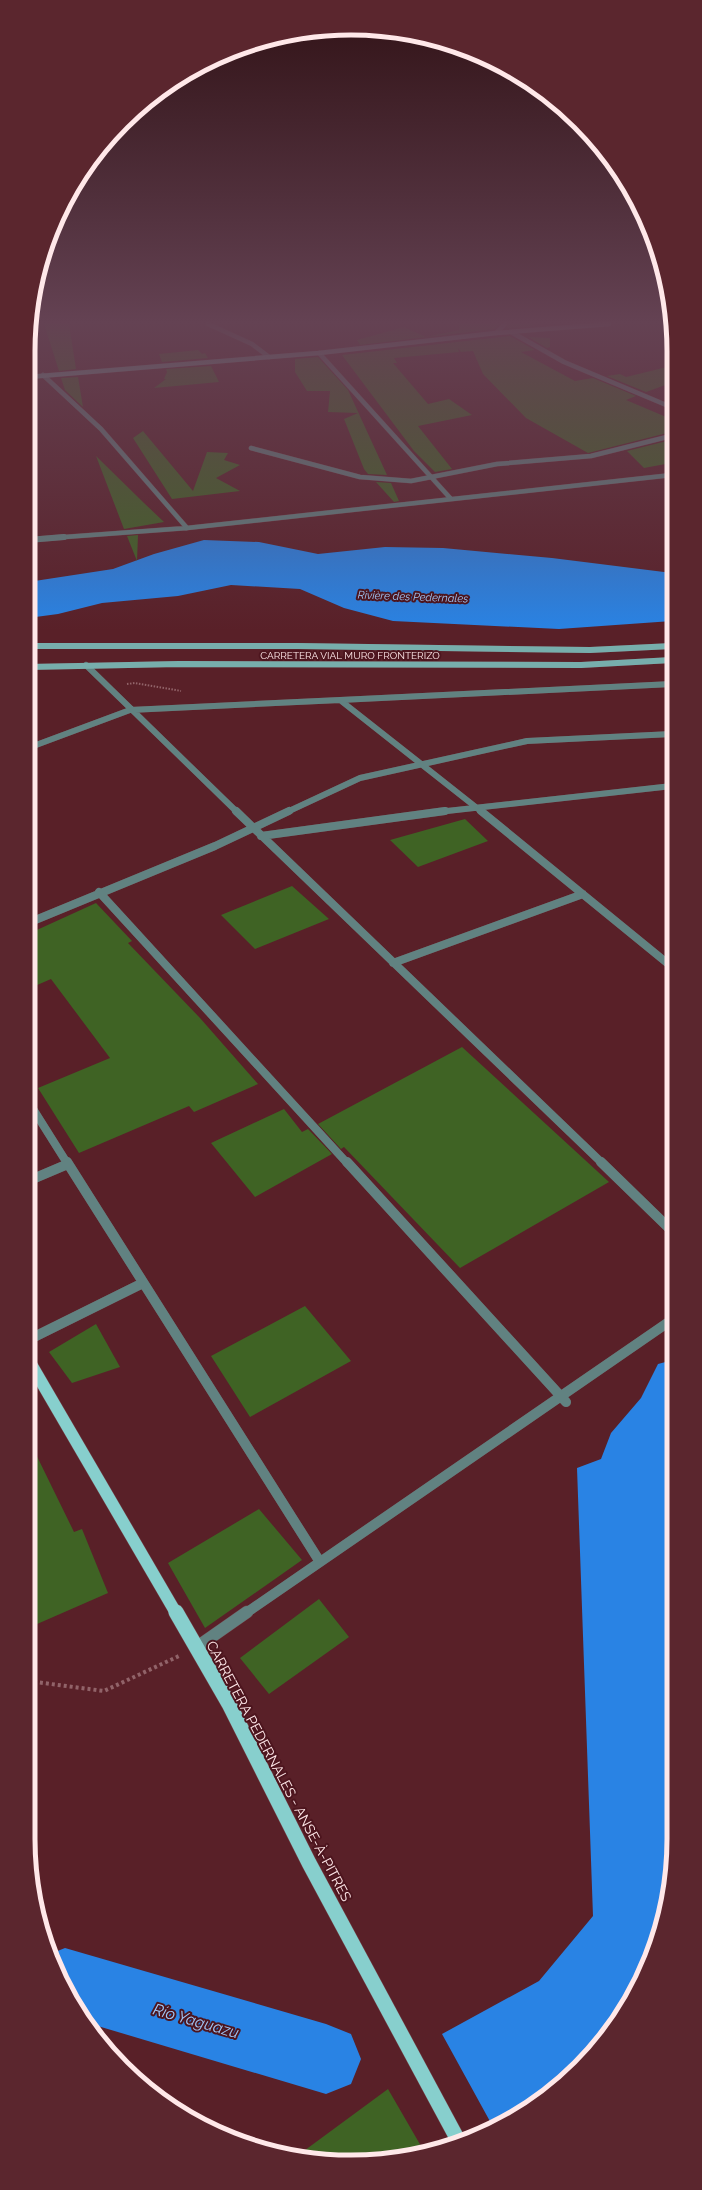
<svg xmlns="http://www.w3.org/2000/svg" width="702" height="2190" viewBox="0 0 702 2190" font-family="Raleway,sans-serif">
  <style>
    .water { fill: #2983e4 }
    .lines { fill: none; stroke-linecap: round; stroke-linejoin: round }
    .river { fill: #2983e4; fill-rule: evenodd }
    .building { fill: #3f6324 }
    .street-far4-casing { stroke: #744047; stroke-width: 5 }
    .street-far3-casing { stroke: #744047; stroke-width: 6 }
    .street-far2-casing { stroke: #744047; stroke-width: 8 }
    .street-far1-casing { stroke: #744047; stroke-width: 10 }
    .street-casing { stroke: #744047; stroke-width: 13 }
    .secondary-far1-casing { stroke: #744047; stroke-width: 5 }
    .secondary-casing { stroke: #744047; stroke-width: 6 }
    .primary-far1-casing { stroke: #744047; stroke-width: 13 }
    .primary-casing { stroke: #744047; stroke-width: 16 }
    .path-far1 { stroke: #916369; stroke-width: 2; stroke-dasharray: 1.5 1.5; stroke-linecap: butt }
    .path { stroke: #916369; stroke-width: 4; stroke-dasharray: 3 3; stroke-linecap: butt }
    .street-far4 { stroke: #618281; stroke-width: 4.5 }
    .street-far3 { stroke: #618281; stroke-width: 6 }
    .street-far2 { stroke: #618281; stroke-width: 8 }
    .street-far1 { stroke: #618281; stroke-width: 10 }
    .street { stroke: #618281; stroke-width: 12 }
    .secondary-far1 { stroke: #77aeac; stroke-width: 4.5 }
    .secondary { stroke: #77aeac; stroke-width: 6 }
    .primary-far1 { stroke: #87cfcd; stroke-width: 12 }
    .primary { stroke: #87cfcd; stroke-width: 15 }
    .labels { text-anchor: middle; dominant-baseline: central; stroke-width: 4; stroke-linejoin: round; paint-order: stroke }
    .far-street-label { font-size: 10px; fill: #ffe8e9; stroke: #4d151e }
    .far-water-label { font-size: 11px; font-style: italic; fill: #a1c8f7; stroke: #4d151e }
    .near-street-label { font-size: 14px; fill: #ffe8e9; stroke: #4d151e }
    .near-water-label { font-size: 16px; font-style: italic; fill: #a1c8f7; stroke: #4d151e }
    .rim { fill: none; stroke: #ffe8e9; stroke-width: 5 }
  </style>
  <rect width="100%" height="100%" fill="#592028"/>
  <path class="water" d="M204,540L259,542L318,554L385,547L443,548L552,558L672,573V621L559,629L393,621L344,608L300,589L231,585L178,596L102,603L58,614L28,618V582L113,569L154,554Z
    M673,1360L674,1839L668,1902L649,1963L619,2019L579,2068L531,2107L492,2125L442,2034L539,1981L593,1916L577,1468L601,1459L611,1433L641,1398L658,1364Z"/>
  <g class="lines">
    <path class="river" d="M65,1948L326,2024L351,2034L361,2059L351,2084L326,2094L91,2024L53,1962L50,1954Z"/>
  </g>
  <path class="building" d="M44,324H69L76,369L59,371Z
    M459,324H500L494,329L360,345L357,340L404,327L426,337L459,330Z
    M509,324H534L530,327L506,328Z
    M510,336L535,350L521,352L575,381L593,378L636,396L626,400L671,419V432L588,453L526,418L483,374L473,351L461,352L458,348L459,352L394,358L397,363H393L428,404L449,399L472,415L418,426L452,469L435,472L414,451L342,355Z
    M528,337L550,338V347L547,348Z
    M198,350L202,354L205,353L208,358L162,362L159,354Z
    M318,357L348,390L387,475L368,474L364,469L344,419L358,413L328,412L330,391H307L295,372V359Z
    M211,366L219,382L154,388L166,379H164L167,372L166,369Z
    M671,366V383L646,392L607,376L620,374L626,377Z
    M78,377L83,407L65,390L61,378Z
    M143,431L193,491L207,452L228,453L224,460L240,465L216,478L240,491L172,499L133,438Z
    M671,440V463L644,468L627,451Z
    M96,456L144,503L164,522L124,529Z
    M376,482L391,483L399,501L394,502Z
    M138,535L137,561L127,536Z
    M465,819L488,841L418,867L390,840Z
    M292,886L329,919L255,949L221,915Z
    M96,903L132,941L128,943L200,1018L258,1084L194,1112L189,1106L79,1153L38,1088L110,1058L51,979L28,989V934Z
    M462,1047L609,1182L460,1268L344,1147L341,1149L318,1124Z
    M284,1109L302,1132L308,1129L332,1154L255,1197L211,1143Z
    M305,1306L351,1361L250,1417L211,1356Z
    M96,1324L120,1367L72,1383L49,1352Z
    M28,1438L74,1532L82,1529L108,1593L28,1628Z
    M259,1509L302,1560L205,1628L168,1563Z
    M319,1599L349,1637L269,1694L240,1658Z
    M388,2089L425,2153L372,2161L309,2159L297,2156Z"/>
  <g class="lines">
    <defs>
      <path id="street-far4" d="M208,324L252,344L269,357
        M511,332L564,362L671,407
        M496,333L505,324
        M319,353L451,499
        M43,375L101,429L187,528
        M251,448L360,477L411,481L497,464L591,456L671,436
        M51,538L187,528L672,475"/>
      <path id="street-far3" d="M28,540L64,537
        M86,665L237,812
        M340,700L672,684
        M28,748L130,710L340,700L482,812
        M287,812L360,778L527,741L672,734
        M438,812L672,786"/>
      <path id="street-far2" d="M236,811L602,1163
        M481,811L672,967
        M261,836L445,811
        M99,892L347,1163
        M28,923L215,846L289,811
        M393,963L583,894
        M28,1101L67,1163"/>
      <path id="street-far1" d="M67,1162L320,1562
        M347,1162L566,1402
        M601,1162L673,1232
        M28,1181L68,1164
        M28,1340L143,1283
        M246,1613L673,1319"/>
      <path id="street" d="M197,1647L247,1612"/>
      <path id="secondary-far1" d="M28,377L319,353L496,333L609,324"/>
      <path id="secondary" d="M28,646H298L590,650L672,646
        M28,667L179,664L581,665L672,660"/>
      <path id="primary-far1" d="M28,1359L176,1613"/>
      <path id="primary" d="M176,1612L229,1704L309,1863L458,2140"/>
    </defs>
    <use href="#street-far4" class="street-far4-casing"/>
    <use href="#street-far3" class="street-far3-casing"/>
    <use href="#street-far2" class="street-far2-casing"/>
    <use href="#street-far1" class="street-far1-casing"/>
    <use href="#street" class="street-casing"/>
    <use href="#secondary-far1" class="secondary-far1-casing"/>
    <use href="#secondary" class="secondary-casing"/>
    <use href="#primary-far1" class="primary-far1-casing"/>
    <use href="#primary" class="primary-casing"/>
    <path class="path-far1" d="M127,684L135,683L181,691"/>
    <path class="path" d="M28,1681L104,1691L179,1656"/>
    <use href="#street-far4" class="street-far4"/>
    <use href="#street-far3" class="street-far3"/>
    <use href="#street-far2" class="street-far2"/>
    <use href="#street-far1" class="street-far1"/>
    <use href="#street" class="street"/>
    <use href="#secondary-far1" class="secondary-far1"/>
    <use href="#secondary" class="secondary"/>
    <use href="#primary-far1" class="primary-far1"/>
    <use href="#primary" class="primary"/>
  </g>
  <linearGradient id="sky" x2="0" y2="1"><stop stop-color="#311216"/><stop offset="0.51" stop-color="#644253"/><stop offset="1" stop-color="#644253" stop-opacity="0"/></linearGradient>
  <rect width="702" height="631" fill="url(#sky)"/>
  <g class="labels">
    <g class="far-street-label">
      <text x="350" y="655">CARRETERA VIAL MURO FRONTERIZO</text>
    </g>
    <g class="far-water-label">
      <text transform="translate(413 597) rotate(2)">Rivière des Pedernales</text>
    </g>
    <g class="near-street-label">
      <text transform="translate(279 1771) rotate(62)">CARRETERA PEDERNALES - ANSE-À-PITRES</text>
    </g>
    <g class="near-water-label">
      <text transform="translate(196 2021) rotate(16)">Río Yaguazu</text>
    </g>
  </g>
  <path d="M0 0H702V2190H0ZM351 35H351A316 316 0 0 1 667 351V1839A316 316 0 0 1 351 2155H351A316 316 0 0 1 35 1839V351A316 316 0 0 1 351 35Z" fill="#5b262e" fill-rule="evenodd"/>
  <path class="rim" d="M351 35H351A316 316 0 0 1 667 351V1839A316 316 0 0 1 351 2155H351A316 316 0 0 1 35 1839V351A316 316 0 0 1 351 35Z"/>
</svg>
